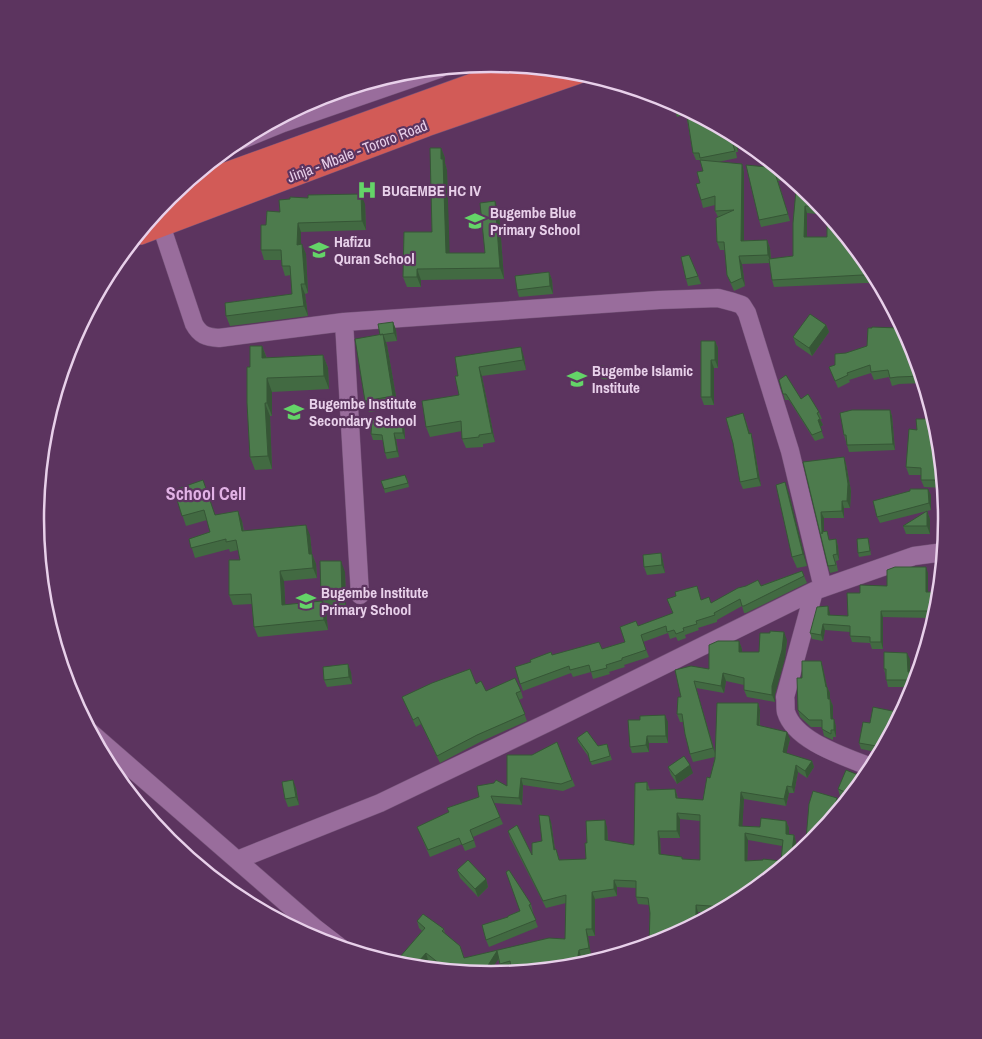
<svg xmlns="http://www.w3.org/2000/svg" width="982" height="1039" viewBox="0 0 982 1039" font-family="'Archivo Narrow',sans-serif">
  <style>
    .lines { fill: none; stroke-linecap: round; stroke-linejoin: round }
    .minor-casing { stroke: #765479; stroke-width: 19 }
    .highway-casing { stroke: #765479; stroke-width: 26 }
    .minor { stroke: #996d9c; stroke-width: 18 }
    .highway { stroke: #d25b57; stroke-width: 25 }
    .wall { fill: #426a42; fill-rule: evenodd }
    .shaded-wall { fill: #365636 }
    .building { fill: #4d7b4d; stroke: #365636; fill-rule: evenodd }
    .labels { text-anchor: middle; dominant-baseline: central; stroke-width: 4.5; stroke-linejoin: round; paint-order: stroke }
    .street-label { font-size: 15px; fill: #e8d0ea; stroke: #5c345f }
    .poi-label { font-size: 15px; font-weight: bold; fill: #e8d0ea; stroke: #5c345f; text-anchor: start }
    .quarter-label { font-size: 18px; font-weight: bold; fill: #e2b2e5; stroke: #5c345f }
    .rim { fill: none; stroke: #e8d0ea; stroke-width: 2.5 }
  </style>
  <rect width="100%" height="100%" fill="#5c345f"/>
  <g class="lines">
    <defs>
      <path id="minor" d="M234,143L283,123L439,69
        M161,225L194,324C200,335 206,337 219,338L344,322L659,300L718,298L733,302L742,305L747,313L790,451L823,588
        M344,322L360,595
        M814,591L785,697C786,701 785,708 786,712C795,742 847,757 873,768
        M90,732L315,928L341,948
        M237,860L380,803L551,721L814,591L914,556L944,552"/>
      <path id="highway" d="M171,195L525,67
        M140,232L426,124L576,72"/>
    </defs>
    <use href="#minor" class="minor-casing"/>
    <use href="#highway" class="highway-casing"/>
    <use href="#minor" class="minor"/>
    <use href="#highway" class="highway"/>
  </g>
  <path class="wall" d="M362,84L306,104L317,98Z
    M672,101L738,137V152H736L737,158L718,162L742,164L744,172V241L767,240L770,248L771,259L793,256L796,190L814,197L857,250H856L858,262L870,266L879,283H865L774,287L772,280L770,263L742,264L745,286L734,291L727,275L725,250H720L717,242L718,217L715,211V205L703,208L701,200L700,183L703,171L700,160H696L693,153L686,114L677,117ZM807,213L827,215V237H807Z
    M441,148L445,158V163L447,170L449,253H485L499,212L504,279L421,280V287H407L403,277L432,232Z
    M755,149L760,154H757Z
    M765,157L790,178L778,181L790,221L761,227L759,220L767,167Z
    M290,199L365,204L366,230L301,232V244L306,254L308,293L305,294L308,316L230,326L226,316L292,294L291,275L285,276L282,266V260H264L261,250L266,225L280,212Z
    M549,272L552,280L553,294L519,297L517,290Z
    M698,276L701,284L688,286L686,279Z
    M884,292L891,304H886L883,297Z
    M393,322L396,330L397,341L386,342L387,345L398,408L369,412L365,401L380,335Z
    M826,325L829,332L812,356L796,345L793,337Z
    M898,328L912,345L924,383L899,384L892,386L889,377L874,380L871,373L849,380L850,382L838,388L829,367L835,365L846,353L867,346Z
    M715,341L718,348V368H714V405H704L701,397Z
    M262,346L267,358L323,355L328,368L329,389L272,392V416H270L272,469L255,470L250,457V367Z
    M455,357H524L526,370L482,376L495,442L483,444V447L466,448L462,439V431L430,437L426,427L459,395L458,376Z
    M612,371V380L602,379L600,376Z
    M779,380L801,399L819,412L822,419H820L823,425L820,427L824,438L815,441L789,400H785Z
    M890,410L892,416L895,450L849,452L844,435Z
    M402,418L404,424L405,439H396L399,457L387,459L385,453L383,440H373L371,434Z
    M746,421L750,434L751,433L753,441L761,486L743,489L740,482Z
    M917,430L938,431L944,488L924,487L921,480V475H909L906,467Z
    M844,457L846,464L851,491L850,508H844V518H824V531L830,540L836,539L838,546L839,560L836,561L838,571L830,573L828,566L803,462Z
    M407,478L409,487L385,493L384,489Z
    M785,482L789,494L807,566L797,568L792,557Z
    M174,490L215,515L242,521L244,531L310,535L312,554L316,564L317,578L284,581L285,605L322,601L326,611L328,630L258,637L254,627L252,604L233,605L229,595L240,560L238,550L230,552L229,549L195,558L189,539L210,532L207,520L186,526Z
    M931,495V510L880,523L877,517Z
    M927,511L930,519V534H906L903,526Z
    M869,542L871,555L859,557L858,553Z
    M661,553L663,561L665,573L647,575L644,567Z
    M802,571L807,583L746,613H744L742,606L717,620V622L698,628L699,630L685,635L686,638L678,641L676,637L670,639L668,633L643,642L649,657L624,665L625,667L609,672L610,674L593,679L591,672L573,677L571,673L523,691L515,667L602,649L625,642L638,626L673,614L667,599L701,600L711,603Z
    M345,572L346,606L326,607L321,596Z
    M928,573V592L938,609L929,637L928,634L929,618L883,617V649H872L870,643L852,642L850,636V632L825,630L823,641L812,639L810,633L830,613V615L848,616L860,593L887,586Z
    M787,640L785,658L775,694V702L747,697L744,690V685L726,681L724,693L696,688L715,752L758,703L760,710V726L790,739L786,754L812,761L814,767L807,778L798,772L794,793H789L786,806L744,799L742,826L760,827L786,821L789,828V834L794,835L796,842L794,858L744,899L717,913L698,912V923L650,913L649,905L638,904L636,897V888L617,887V896L595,899V936H588L591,955L511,969L502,971L498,959L488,975L435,970L438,967L428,960L421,969L404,967L401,965L399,958L422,931L419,928L417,921L444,929L445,934L464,958L565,939L566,903L546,908L510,838L508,831L532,855L542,841L551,822L555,849L560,860L586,859L587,843L607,827L608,841L634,845L647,782L650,790L675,789L678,798L703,800L710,778L715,757L693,762L690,754L683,722H680L677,714L681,697L675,670L709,669L739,641L742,649V652H759ZM680,819L700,821V860L683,859L682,857L661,855L660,838H680ZM748,840L782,846L781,861L763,860L747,861Z
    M910,659V673L918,675L912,695L910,689V687H888L884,669Z
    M821,661L823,668L827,687L830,693V699L833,706V719L836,726V737H833V740L824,736L822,727H811L800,717L798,710L802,678Z
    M351,672L352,684L327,687L324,680Z
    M476,684L486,691H521L523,698L519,700L527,721L480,742L440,763L421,724L416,727L405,704L402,697Z
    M902,713L881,753L861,749L859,743L870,723Z
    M668,722V743H649V752L632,753L630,747Z
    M577,738L598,746L607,744L612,760L592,765L588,756L578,742Z
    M557,742L575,786L563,791L523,785L522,805L494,803L503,824L473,837L476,847L465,851L462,844L430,857L417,827L449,812L479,797L507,786L532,755Z
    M668,767L693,773L677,784L671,775Z
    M866,778L848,799L840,796L838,789Z
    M296,788L299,805L288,807L285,799Z
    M837,798L840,805L837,813L813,842L808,846L806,839Z
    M457,870L486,879L488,887L478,897L460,878Z
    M531,904L533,912H532L538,927L489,947L486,940L508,917Z"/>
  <path class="shaded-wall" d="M735,136L738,137V152L736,145Z
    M441,148L445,158V163L447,170L450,263L446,253L441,159Z
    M742,164L744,172V249L741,241Z
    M361,194L365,204L366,230L362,221Z
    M495,201L499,212L504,279L500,268Z
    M805,206L807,213V244L804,237Z
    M298,223L301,232V254L297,245Z
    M767,240L770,248L771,263L768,255Z
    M302,244L306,254L308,293L305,284Z
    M854,246L856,250L859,269L856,262Z
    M739,256L742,264L745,286L742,278Z
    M417,269L421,280V287L417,277Z
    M549,272L552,280L553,294L550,286Z
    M301,284L305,294L308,316L304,306Z
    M393,322L396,330L397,341L394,333Z
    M826,325L829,332L812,356L809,348Z
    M383,334L387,345L398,408L393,396Z
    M715,341L718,348V368L715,360Z
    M262,346L267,359L262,358Z
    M521,347L524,357L526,370L523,360Z
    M323,355L328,368L329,389L324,376Z
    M711,360L714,368V405L711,397Z
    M479,367L482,376L495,442L492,433Z
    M611,367L612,371V380L610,376Z
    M267,378L272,392V416L267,403Z
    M265,403L270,416L272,469L268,456Z
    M890,410L892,416L895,450L893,444Z
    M743,413L752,440L751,433L753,441L761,486L758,478Z
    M402,418L404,424L405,439L403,433Z
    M820,419L823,425L820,427L818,420Z
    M394,433L396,439L399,457L397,451Z
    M844,457L846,464L851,491L850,508L847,501Z
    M785,482L789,494L807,566L803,554Z
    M928,489L931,495V510L929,503Z
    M842,501L844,508V518L842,511Z
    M238,511L242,521L245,541L242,531Z
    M927,511L930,519V534L927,526Z
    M821,512L824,518V537L822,531Z
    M306,525L310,535L313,564L309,554Z
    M836,539L838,546L839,560L837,554Z
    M661,553L663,561L665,573L662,565Z
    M312,554L316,564L317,578L313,568Z
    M341,561L345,572L346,606L342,595Z
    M926,567L928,573V598L926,592Z
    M280,571L284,581L286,615L282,605Z
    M322,601L326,611L328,630L324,620Z
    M828,606L830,613V621L828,615Z
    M881,611L883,617V649L881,642Z
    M823,624L825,630L823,641L821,635Z
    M784,632L787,640L785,658L775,694V702L772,695V686Z
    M739,641L742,649V660L739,652Z
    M907,653L910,659V679L908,672Z
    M821,661L823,668L828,691L827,687L830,693V706L828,699Z
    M348,664L351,672L352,684L349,677Z
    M723,673L726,681L724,693L721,686Z
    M694,681L696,688L716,756L713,748Z
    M830,699L833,706V726L831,719Z
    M758,703L760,710L759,732L757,725Z
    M665,715L668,722V743L666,736Z
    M834,719L836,726V737L834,730Z
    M787,732L790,739L785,759L783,752Z
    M647,736L649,743V752L646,745Z
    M812,761L814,767L807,778L805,771Z
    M690,765L693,773L677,784L675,776Z
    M796,765L798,772L794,793L792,787Z
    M521,778L523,785L522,805L519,798Z
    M293,780L296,788L299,805L296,797Z
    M787,786L789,793L786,806L784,799Z
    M675,789L677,795L678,805L676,798Z
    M741,792L744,799L742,833L739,826Z
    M837,798L840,805L837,813L829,823Z
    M677,813L680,819V838L677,831Z
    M549,816L551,822L556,857L554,850Z
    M605,820L607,827L608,847L605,840Z
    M786,821L789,828V841L786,834Z
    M658,831L660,838L661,861L659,854Z
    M745,833L748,840L747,868L745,861Z
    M794,835L796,842L794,858L791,861Z
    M486,879L488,887L478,897L475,889Z
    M614,880L617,887V896L614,889Z
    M592,892L595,899V936L592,929Z
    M696,905L698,912V923L696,924Z
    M586,929L588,936L591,955L589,948Z
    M579,950L581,956L580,967H576Z
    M497,951L499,958L488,975H482Z
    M426,953L428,960L421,969L413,968Z
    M465,966L467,973L461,972Z
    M454,968L455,972L450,971Z"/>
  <path class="building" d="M672,101L682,107L674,110Z
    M686,109L735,136L736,145H733L735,151L700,158L699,153H693Z
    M430,148H441V159H443L446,253H485L480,203L495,201L500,268L417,269V277H403L404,232H432Z
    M765,157L783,172L775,173L788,214L759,220L746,165L767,167Z
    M700,160L742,164L741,241L767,240L768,255L739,256L742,278L731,283L727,275L724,242H717L716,218L734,210L715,211V196L701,200L696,184L700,183L697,172L703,171Z
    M796,190L806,191L814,197L822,207L805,206L804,237H827V214L854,246L856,262H867L870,266L875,276L862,275L772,280L769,259L793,256V223Z
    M361,194L362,221L298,223L297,245L302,244L305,284H301L304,306L226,316L225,303L292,294L290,266H282L281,250H261V225H266L267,211L280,212L279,200L290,199V197L308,198V195Z
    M689,255L698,276L686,279L681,257Z
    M549,272L550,286L517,290L515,276Z
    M884,292L887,297H883Z
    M810,314L826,325L809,348L793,337Z
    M899,319L912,345L922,376L897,377L890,378L888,370L871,372L870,365L847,373L848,375L835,381L829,367L835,365V354L846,353L867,346L868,328H872V327L898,328Z
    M393,322L394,333L380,335L378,324Z
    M383,334L393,396L365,401L355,339Z
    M701,341H715V360H711V397H701Z
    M250,346H262V358L323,355L324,376L267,378V403H265L268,456L250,457L247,403V367H250Z
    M521,347L523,360L479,367L492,433L479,435V437L462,439L461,421L426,427L422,401L459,395L455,376H458L455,357Z
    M601,366L611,367L610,376H600Z
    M786,375L801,399L808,394L819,412L817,413L820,419L818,420L822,431L812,435L786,394H783L779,380Z
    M852,410H890L893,444L847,445L846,435H844L840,413Z
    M743,413L749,434L751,433L758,478L740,482L733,443L726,418Z
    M402,418L403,433H394L397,451L385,453L382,435L371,434L372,420Z
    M916,419H935L938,431L943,480H921V468L906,467L909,429L917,430Z
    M844,457L848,484L847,501H842V511L821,512L822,531V534V532L827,531L829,540L836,539L837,554L833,555L836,565L828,566L803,462Z
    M405,475L408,483L384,489L381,481Z
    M203,480L215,515L238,511L242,531L306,525L309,554H312L313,568L280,571L282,605L322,601L324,620L254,627L251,594L229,595V560H240L236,540L226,542V539L191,548L189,539L210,532L204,510L182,516L174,490Z
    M785,482L803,554L792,557L776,485Z
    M910,489H928L929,503L877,517L873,501L910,491Z
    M927,511V526H903Z
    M868,538L870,551L858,553L857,539Z
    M661,553L662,565L644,567L643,555Z
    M320,561H341L342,595L321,596Z
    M895,567H926V592H940L938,609L930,634H928L929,611H881V642H870V637L850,636V626L823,624L821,635L810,633L817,607L828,606V615L848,616L847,593H860V585L887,586V570Z
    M802,571L804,576L744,606H742L740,599L714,613L715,615L696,621L697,624L683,628L684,631L676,634L674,630L667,632L666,626L641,635L646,650L622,658V660L606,665L607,668L591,672L589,665L570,670L569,666L520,684L515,667L531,662L530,660L551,652L552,655L599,642L602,649L625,642L620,627L636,621L638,626L673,613L667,599L676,596L675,592L697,586L701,600L709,597L711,603L738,588L746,586L758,580L761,586Z
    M770,631L784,632L782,650L772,686V695L744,690V678L723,673L721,686L694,681L713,748L690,754L685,734L682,714H677L678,697H681L675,670L691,666L709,669V645L718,641H739V652H759L760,633H770Z
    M884,652L907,653L908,672L918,675L914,690L910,689L912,680H886V669H884Z
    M802,661H821L826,687H827L828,699H830L831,719H834V730H831V734L822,729V720H809L798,710L797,678H802Z
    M348,664L349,677L324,680L323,667Z
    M470,669L476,684L481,681L486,691L515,678L521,691L516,693L525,714L477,735L437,756L418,717L413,720L402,697L432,683Z
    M717,703H758L757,725L787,732L783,752L812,761L805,771L796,765L792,787L787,786L784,799L741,792L739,826L760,827L761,818L786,821V834L794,835L791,861L744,899L725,909V907L696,905V924L665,941L649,946L650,913L648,898L636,897V881L614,880V889L592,892V929H586L589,948L579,950L576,967L512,973L510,961L500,964L497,951L482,975L477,974L465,966L461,972L454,968L450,971L435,970L440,964L426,953L413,968L410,967L399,958L425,928L417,921L423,914L444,929L442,931L460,946L464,958L549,938L565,939L566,895L543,901L508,831L517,825L532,855V843L542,841L539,815L549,816L554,850L556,849L559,860L586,859L585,843H587L586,821L605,820V840L634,845L635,783L647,782V790L675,789L676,798L703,800L707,777L710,778L715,759ZM677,813L700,815V860L682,859V857L659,854L658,831H677ZM745,833L783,840L781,861L763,859V860L745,861Z
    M873,707L902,713L883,750L882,749V747L859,743L863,722L870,723Z
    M665,715L666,736H647L646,745L630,747L628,720H640V716Z
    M587,731L598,746L607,744L610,756L590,762L588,753L577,738Z
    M557,742L572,780L561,784L521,778L519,798L491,796L500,817L470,830L474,840L462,845L459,838L428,850L417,827L449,812L447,808L479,797L477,786L494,783L496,780L507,786V755H532Z
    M684,756L690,765L675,776L668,767Z
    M846,770L866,778L852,795L838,789Z
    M293,780L296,797L285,799L282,782Z
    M813,791L837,798L829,823L815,840L806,839L809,804Z
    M468,860L486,879L475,889L457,870Z
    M509,870L531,904L529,905L536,920L486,940L482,925L508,917V916L520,911L506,872Z
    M633,945L647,946L633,951Z"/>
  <defs>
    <symbol id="hospital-bare" viewBox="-9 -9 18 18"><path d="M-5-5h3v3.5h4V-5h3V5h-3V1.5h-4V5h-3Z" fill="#64d468" stroke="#5c345f" stroke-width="2.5" paint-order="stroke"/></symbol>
    <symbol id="school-bare" viewBox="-9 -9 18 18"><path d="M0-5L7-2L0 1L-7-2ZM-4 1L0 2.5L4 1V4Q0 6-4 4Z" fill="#64d468" stroke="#5c345f" stroke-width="2.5" paint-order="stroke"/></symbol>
  </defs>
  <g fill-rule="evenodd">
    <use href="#hospital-bare" x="353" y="176" width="28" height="28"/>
    <use href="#school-bare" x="461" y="207" width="28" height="28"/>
    <use href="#school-bare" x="305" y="236" width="28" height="28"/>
    <use href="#school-bare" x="563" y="365" width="28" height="28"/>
    <use href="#school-bare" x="280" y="398" width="28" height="28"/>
    <use href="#school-bare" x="292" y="587" width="28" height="28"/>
  </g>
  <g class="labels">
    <g class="street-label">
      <text transform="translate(357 151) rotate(-21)">Jinja - Mbale - Tororo Road</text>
    </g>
    <g class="poi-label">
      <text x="382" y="190">BUGEMBE HC IV</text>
      <text x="490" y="212">Bugembe Blue<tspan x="490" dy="17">Primary School</tspan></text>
      <text x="334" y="241">Hafizu<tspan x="334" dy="17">Quran School</tspan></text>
      <text x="592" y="370">Bugembe Islamic<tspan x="592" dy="17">Institute</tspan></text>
      <text x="309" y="403">Bugembe Institute<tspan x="309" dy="17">Secondary School</tspan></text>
      <text x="321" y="592">Bugembe Institute<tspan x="321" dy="17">Primary School</tspan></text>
    </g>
    <g class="quarter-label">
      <text x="206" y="493">School Cell</text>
    </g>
  </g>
  <path d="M0 0H982V1039H0ZM44 519a447 447 0 1 1 894 0a447 447 0 1 1-894 0Z" fill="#5c345f" fill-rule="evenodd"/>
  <path class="rim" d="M44 519a447 447 0 1 1 894 0a447 447 0 1 1-894 0Z"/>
</svg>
